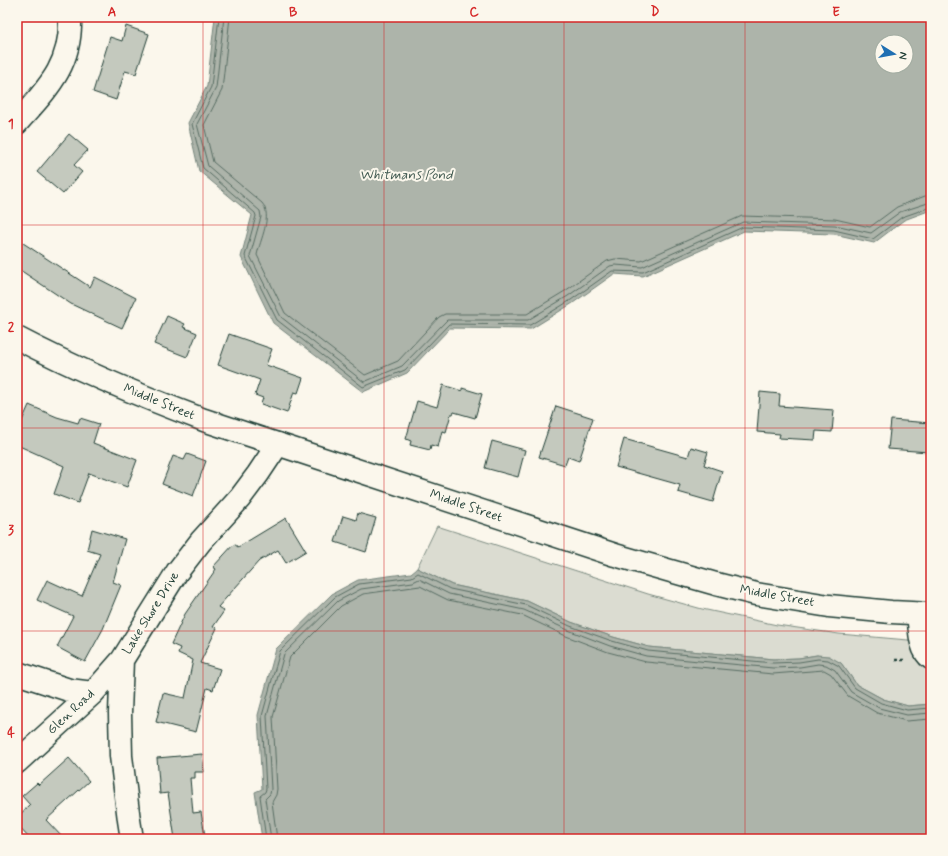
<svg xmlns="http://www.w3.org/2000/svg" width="948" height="856" viewBox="0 0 948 856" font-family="Mynerve,sans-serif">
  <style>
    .green { fill: #dbdcd1; stroke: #7d8c82 }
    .water { fill: #adb4aa; stroke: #74847b; fill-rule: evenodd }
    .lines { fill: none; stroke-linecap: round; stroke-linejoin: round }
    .shore { stroke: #586d63; stroke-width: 1 }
    .building { fill: #c4c9be; stroke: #1f3d34 }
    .minor-casing { stroke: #1f3d34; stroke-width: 25 }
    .major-casing { stroke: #1f3d34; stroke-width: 25 }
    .path { stroke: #1f3d34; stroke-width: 2.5; stroke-dasharray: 3 3; stroke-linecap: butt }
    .minor { stroke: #fbf7ec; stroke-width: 22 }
    .major { stroke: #fbf7ec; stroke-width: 22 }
    .grid { fill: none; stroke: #d62828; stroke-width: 1; stroke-opacity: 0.55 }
    .labels { text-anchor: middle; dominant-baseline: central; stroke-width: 4; stroke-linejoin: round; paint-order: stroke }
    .street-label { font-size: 13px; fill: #1f3d34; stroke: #fbf7ec }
    .water-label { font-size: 14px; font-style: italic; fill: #425b52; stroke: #fbf7ec }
    .neatline { fill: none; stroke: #d62828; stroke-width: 1.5 }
    .grid-label { font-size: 13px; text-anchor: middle; font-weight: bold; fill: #d62828 }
  </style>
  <rect width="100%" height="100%" fill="#fbf7ec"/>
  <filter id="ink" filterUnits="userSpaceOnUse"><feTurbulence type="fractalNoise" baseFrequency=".025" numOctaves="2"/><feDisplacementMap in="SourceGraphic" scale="8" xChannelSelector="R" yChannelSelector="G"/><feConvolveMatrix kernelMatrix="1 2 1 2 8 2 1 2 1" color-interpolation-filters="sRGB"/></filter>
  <g filter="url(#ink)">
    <path class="green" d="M437,526L648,594L702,609L777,625L839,634L931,642V704L908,706L883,699L857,685L841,663L817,655L799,658L773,659L649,647L613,637L571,622L527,601L452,585L417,568Z"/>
    <path class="water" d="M215,17H931V210L904,220L874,243L834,234L744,231L643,276L614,274L573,303L531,329L450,328L407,373L363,392L273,323L241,257L252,215L199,171L188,123L207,86ZM882,42H906V66H882Z
      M417,568L452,585L527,601L571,622L613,637L649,647L773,659L799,658L817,655L829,656L841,663L857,685L883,699L908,706L931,704V839H262L255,792L262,789L258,715L276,649L332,594L358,580L411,573Z"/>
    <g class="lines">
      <path class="shore" d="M219,17L211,87L192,124L203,168L255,213L256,216L245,256L277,320L363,387L405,370L449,324L530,325L571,300L612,271L643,272L743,227L834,230L873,239L902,217L931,207
        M224,17L216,88L197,124L208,166L260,211L261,217L250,256L281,317L364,382L402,366L447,320H528L568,296L610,266L615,265L642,267L743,222L835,225L871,233L900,212L931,202
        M230,17L222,90L204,125L213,162L262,203C273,216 260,240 257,255L285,313L365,375L398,361L439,317L445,314H527L565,291L607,261L615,259L641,261L742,216L835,219L870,227L897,207L925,196H931
        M266,839L260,796L265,792L266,789L262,716L280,651L335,597L359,584L412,577L418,573L450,589L526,605L570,626L612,641L648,651L773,663L799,662L818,659L828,660L839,666L855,688L881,703L907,710L931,708
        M271,839L265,799L270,794L271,789L267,716L284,654L338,601L361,589L413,582L419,579L449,594L524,610L568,630L610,646L646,656L773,668L800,667L818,664L826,665L835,670L851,692L879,708L907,715L931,713
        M277,839L272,802L276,795L277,789L273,717L290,657L341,606L363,594L420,586L448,600L522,615L566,636L608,652L646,662L773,674L824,670L831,674L848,696L877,713L906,721L931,719"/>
    </g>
    <path class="building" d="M126,26L149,34L136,74L125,71L116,100L93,92L110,37L122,41Z
      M69,134L88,150L74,165L82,172L63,194L37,172Z
      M17,239L90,287L95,277L136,298L122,328L71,304L17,268Z
      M167,316L185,324L183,327L197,333L187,357L154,344Z
      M229,334L272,349L266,365L303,378L298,393L294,392L287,413L261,404L263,398L255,395L260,380L218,365Z
      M443,385L462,391V388L482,394L475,418L454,412L453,414H451L446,432L442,431L438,447L431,445L430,450L410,445L411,441L406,439L417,401L437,407Z
      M760,392L780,394L779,406L834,410L832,432L816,431L815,440L779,438L780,434L757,432Z
      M29,405L57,417L78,423L80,418L99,424L93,443L137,460L127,487L89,473L78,503L54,494L64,466L17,445V432Z
      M556,406L593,418L579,461L568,457L565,465L539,457Z
      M891,420L931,423L929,452L888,449Z
      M624,439L688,457L691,447L708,452L704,465L722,471L713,502L678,492L680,485L616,467Z
      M492,441L525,450L518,477L485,468Z
      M187,454L206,461L193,496L162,484L173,456L184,460Z
      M358,513L376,518L366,552L335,542L343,516L356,520Z
      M286,518L306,551L286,563L278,550L259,561L218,607L224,611L213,627L217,628L200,663L220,669L213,690L207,688L196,732L156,722L163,693L185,698L193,660L178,653L180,648L171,644L185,614L216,569L213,567L234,544L238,547Z
      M92,529L125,539L113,582L121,585L103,629L85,662L57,647L73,616L37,600L47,580L82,596L100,554L87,550Z
      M202,754L204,772H195V778H190L193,813L201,812L205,836L186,839H175L168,793L160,794L157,758Z
      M69,758L89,781L46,820L64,839H30L17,825V817L30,805L22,796L37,783L39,785Z"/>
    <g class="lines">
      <defs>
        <path id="minor" d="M17,123C47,89 72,66 70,17
          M918,614C920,626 919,650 931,658
          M17,673L69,690L93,693
          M17,762L93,693L122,660
          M132,839L129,820L121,756L120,713L122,660L177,572L201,541L240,498L258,474L278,444"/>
        <path id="major" d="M17,338C78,370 140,396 204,420L615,555L716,584L756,594L829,606L891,612L931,614"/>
      </defs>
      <use href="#minor" class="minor-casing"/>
      <use href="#major" class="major-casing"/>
      <path class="path" d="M895,660H905"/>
      <use href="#minor" class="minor"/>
      <use href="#major" class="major"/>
    </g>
  </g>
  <path class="grid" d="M203,17V839M384,17V839M564,17V839M745,17V839M17,225H931M17,428H931M17,631H931"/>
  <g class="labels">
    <g class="street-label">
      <text transform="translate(159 402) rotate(22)">Middle Street</text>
      <text transform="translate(466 506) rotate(19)">Middle Street</text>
      <text transform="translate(777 596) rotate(10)">Middle Street</text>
      <text transform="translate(151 613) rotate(-58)">Lake Shore Drive</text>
      <text transform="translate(71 712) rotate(-43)">Glen Road</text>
    </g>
    <g class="water-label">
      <text x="406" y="175">Whitmans Pond</text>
    </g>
  </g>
  <rect width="948" height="856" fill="none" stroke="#fbf7ec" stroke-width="44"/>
  <g transform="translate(894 54) rotate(101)"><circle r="19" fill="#fbf7ec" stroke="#a3ada2"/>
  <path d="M0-3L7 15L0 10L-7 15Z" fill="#1f6fb2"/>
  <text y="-6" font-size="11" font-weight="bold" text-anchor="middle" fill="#1f3d34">N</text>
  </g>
  <rect x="22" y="22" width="904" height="812" class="neatline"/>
  <g class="grid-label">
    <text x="112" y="16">A</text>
    <text x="293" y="16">B</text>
    <text x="474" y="16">C</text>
    <text x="655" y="16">D</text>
    <text x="836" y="16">E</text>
    <text x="11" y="128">1</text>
    <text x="11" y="331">2</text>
    <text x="11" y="534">3</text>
    <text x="11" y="737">4</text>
  </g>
</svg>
